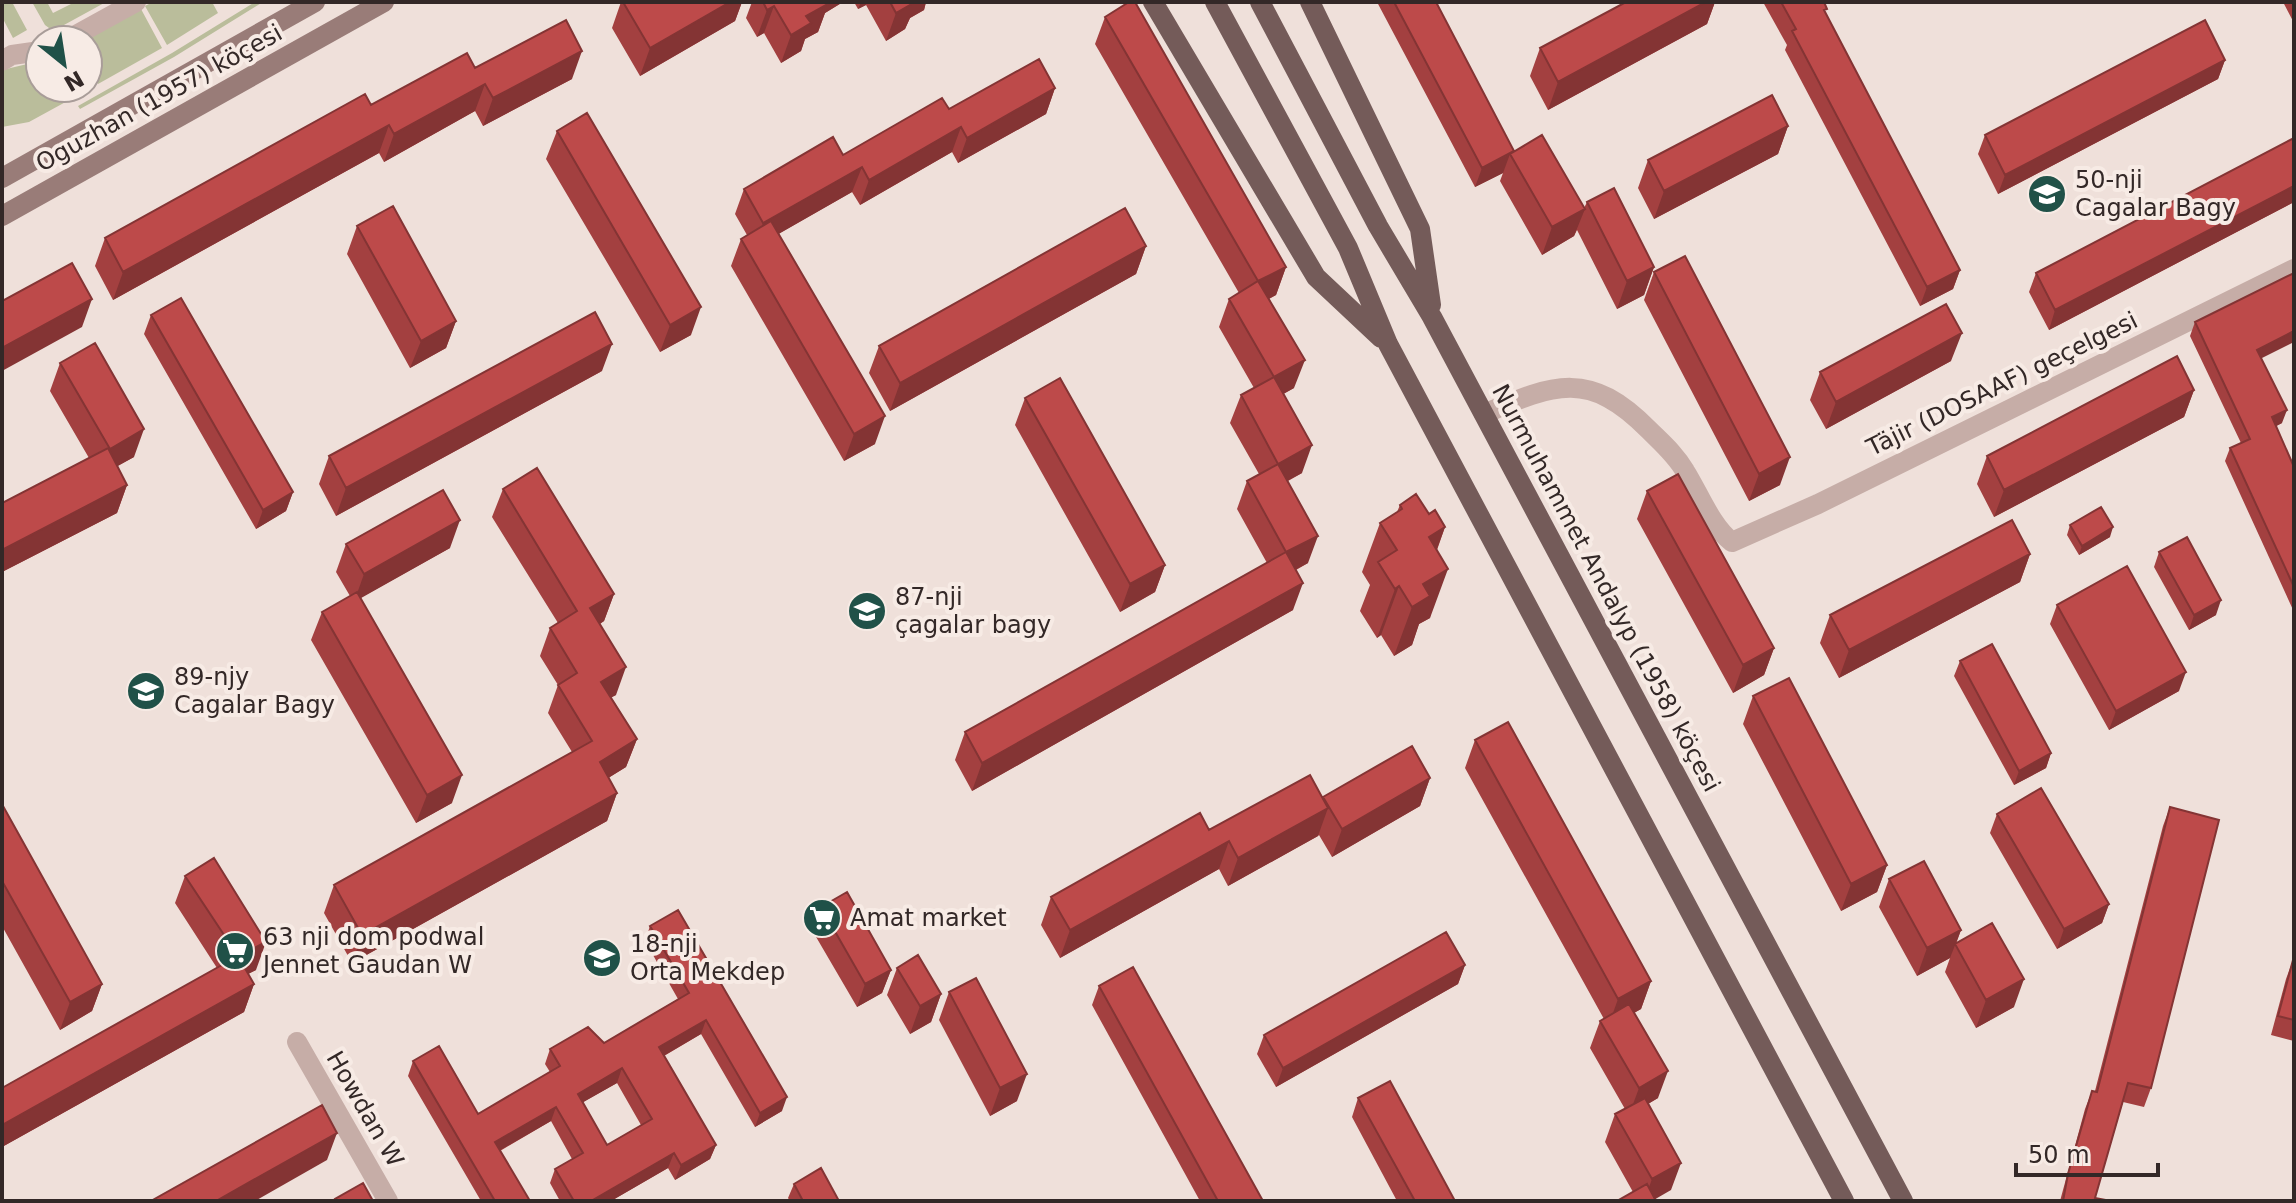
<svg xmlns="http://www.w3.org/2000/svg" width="2296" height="1203" viewBox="0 0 2296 1203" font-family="'DejaVu Sans',sans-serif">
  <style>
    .green { fill: #babd9b }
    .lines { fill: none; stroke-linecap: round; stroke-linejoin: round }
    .minor { stroke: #c6ada7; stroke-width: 20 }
    .secondary { stroke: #997c78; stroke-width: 20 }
    .primary { stroke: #745b59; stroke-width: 20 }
    .wall { fill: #a34040; fill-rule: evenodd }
    .shaded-wall { fill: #843434 }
    .building { fill: #bd4a4a; stroke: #843434; stroke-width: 2; fill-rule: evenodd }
    .labels { text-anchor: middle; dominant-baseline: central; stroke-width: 8; stroke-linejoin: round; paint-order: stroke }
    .street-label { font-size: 24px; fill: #332827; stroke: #f7ebe5 }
    .poi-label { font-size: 24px; fill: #332827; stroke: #f7ebe5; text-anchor: start }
  </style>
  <rect width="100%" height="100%" fill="#efe0da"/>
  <path class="green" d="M2,2H12L27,30L13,38L2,17Z
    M32,2H47L53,13L75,2H106L53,31L45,25Z
    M153,2H212L218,13L167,45L145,6Z
    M255,2H263L174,57L80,109L78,106L172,53Z
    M141,9L162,48L98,84L88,67V40H84Z
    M40,61V88H88V78L93,87L29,122L2,127V70Z"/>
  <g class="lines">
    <path class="minor" d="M67,40L136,2
      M2,61L12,55L40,51
      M1484,414C1555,383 1590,370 1649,430C1662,443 1676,455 1685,471C1699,493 1711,526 1732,542L1818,504L2294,269
      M297,1042L388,1201"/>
    <path class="secondary" d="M2,178L315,2
      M2,216L384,2"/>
    <path class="primary" d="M1153,2L1316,277L1381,338
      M1215,2L1348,248L1388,344L1844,1201
      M1260,2L1378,226L1432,317L1903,1201
      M1310,2L1420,229L1431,305"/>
  </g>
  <path class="wall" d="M621,2H742L735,21L640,76L612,28Z
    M752,2H843L825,13L818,32L805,39L801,51L781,63L764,33L757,37L746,18Z
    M854,2H926L924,10L910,18L905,29L886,41L866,5L858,9Z
    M1377,2H1436L1514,151L1584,208L1587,202L1654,267L1644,295L1617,309L1577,230L1574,236L1542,255L1500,181L1503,173L1475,187Z
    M1626,2H1715L1707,24L1548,110L1530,76L1540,48Z
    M1763,2H1824L1825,14L1960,270L1953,289L1920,306L1785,50L1787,45Z
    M2283,2H2294V23Z
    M1105,17L1286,267L1276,295L1269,299L1294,388L1283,394L1302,473L1288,481L1308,563L1296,570L1293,610L972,791L955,760L965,732L1267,563L1237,509L1247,481L1259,474L1230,423L1241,395L1254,388L1219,327L1229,299L1239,293L1095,44Z
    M2225,60L2218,79L1998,194L1978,154L1985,135Z
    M475,68L572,79L483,126L475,111L384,162L379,153L113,300L95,266L105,238L371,105Z
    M1055,88L1046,114L958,163L952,152L860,205L852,192L778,234L875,444L844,461L731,266L741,239L747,235L735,214L744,189L843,155L949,109Z
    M1788,126L1778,154L1654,219L1638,188L1648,160Z
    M557,131L691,335L660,352L546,159Z
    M2294,138V202L2049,330L2029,292L2036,273Z
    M357,226L456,321L446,348L410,368L347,254Z
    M1146,246L1136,274L890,411L869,373L879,346Z
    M1654,272L1780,485L1749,501L1644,300Z
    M151,315L293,492L286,511L256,529L144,334Z
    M2195,322L2261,358L2282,423L2276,426L2294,467V612L2225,461L2230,448L2241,443L2190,336Z
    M1951,361L1826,429L1810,400L1820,372Z
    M60,363L134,457L117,466L127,485L117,513L2,572V503L89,458L50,391Z
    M602,371L336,516L319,484L329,456Z
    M2194,390L2184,417L1994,517L1977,484L1987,456Z
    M1025,398L1165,565L1155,592L1120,612L1015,425Z
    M503,489L614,594L604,621L600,624L616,695L611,697L637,739L626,767L608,778L617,793L607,821L352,963L324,913L334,885L572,752L548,713L558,685L540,656L550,628L558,623L492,517Z
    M1647,491L1774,648L1764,675L1733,693L1637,519Z
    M1400,505L1429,514L1445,527L1437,550L1430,618L1419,624L1412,645L1394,656L1381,635L1377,638L1360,611L1370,585L1362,572L1380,523L1397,512Z
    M2070,525L2110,537L2079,555L2067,535Z
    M346,544L450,548L360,598L452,803L416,823L311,640L322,612L350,596L336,572Z
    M2159,552L2216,615L2189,630L2154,567Z
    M2030,554L2020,582L1839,678L1820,643L1830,615Z
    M2057,605L2179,691L2109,730L2050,624Z
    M1960,661L2051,753L2046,768L2014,785L1954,676Z
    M1753,696L1887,865L1877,892L1841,911L1743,724Z
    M1475,740L1651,981L1641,1009L1634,1013L1658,1098L1648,1104L1671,1190L1633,1192L1605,1142L1615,1114L1625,1109L1590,1048L1600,1021L1604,1019L1465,768Z
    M1430,778L1420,806L1332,857L1319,835L1318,836L1228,886L1219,869L1060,958L1041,925L1051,897L1209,830L1323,799Z
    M2,806L102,984L92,1011L60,1030L2,926Z
    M2170,807L2151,1088L2144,1107L2123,1102L2095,1198L2111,1201H2060L2085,1109L2092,1091H2095L2163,826Z
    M1997,814L2109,904L2102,923L2057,949L1990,833Z
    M185,876L256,970L248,974L254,984L244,1012L2,1147V1088L217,968L175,903Z
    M1889,879L1961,930L1956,944L2014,1007L1976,1028L1945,972L1950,958L1917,976L1879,907Z
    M821,907L891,970L882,993L857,1007L812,930Z
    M650,926L782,1111L755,1127L701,1034L664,1056L716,1145L710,1159L675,1180L668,1168L611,1201H560L550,1183L555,1169L572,1159L551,1121L500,1151L530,1201H481L408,1076L413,1061L478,1114L550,1072L545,1064L550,1049L604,1043L678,999L645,941ZM617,1083L641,1125L607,1145L583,1102Z
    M2293,960H2294V1041L2271,1035L2286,979Z
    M1465,965L1458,984L1276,1087L1257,1054L1264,1035Z
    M897,968L941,994L931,1022L910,1034L887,995Z
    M1099,986L1263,1201H1200L1092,1005Z
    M949,992L1017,1101L990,1116L939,1020Z
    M1358,1098L1455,1201H1397L1352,1117Z
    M794,1184L839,1201H790L788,1198Z"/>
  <path class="shaded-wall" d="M730,2H742L735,21L640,76L650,48Z
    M818,2H843L825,13L818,32L805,39L801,51L781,63L791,35Z
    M861,2H866V5L858,9Z
    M909,2H926L924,10L910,18L905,29L886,41L896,13Z
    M1706,2H1715L1707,24L1548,110L1558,82Z
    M774,6L764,33L757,37L767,10Z
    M582,51L572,79L483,126L493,98Z
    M2225,60L2218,79L1998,194L2005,175Z
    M485,84L475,111L384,162L394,134Z
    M1055,88L1046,114L958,163L967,138Z
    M389,125L379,153L113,300L123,272Z
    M1788,126L1778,154L1654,219L1664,191Z
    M961,127L952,152L860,205L869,180Z
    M1510,154L1503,173L1475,187L1482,168Z
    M862,167L852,192L754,248L763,223Z
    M2294,186V202L2049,330L2055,310Z
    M1585,209L1574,236L1542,255L1552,227Z
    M1146,246L1136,274L890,411L900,383Z
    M1286,267L1276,295L1248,309L1258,281Z
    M1654,267L1644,295L1617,309L1627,281Z
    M1960,270L1953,289L1920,306L1927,287Z
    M92,299L82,327L2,371V348Z
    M701,307L691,335L660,352L670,325Z
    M456,321L446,348L410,368L421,341Z
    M2294,331V342L2252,363L2257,350Z
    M1962,333L1951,361L1826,429L1836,402Z
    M612,344L602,371L336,516L346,488Z
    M1305,360L1294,388L1264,405L1274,377Z
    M2194,390L2184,417L1994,517L2004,490Z
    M2287,410L2282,423L2267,431L2272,417Z
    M885,416L875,444L844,461L854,434Z
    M144,429L134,457L100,476L110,449Z
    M1312,445L1302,473L1268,491L1278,464Z
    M1790,457L1780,485L1749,501L1759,474Z
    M127,485L117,513L2,572V550Z
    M293,492L286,511L256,529L263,510Z
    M460,520L450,548L354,602L364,574Z
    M1445,527L1427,576L1429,537Z
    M2113,527L2110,537L2079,555L2082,546Z
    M1318,536L1308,563L1276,580L1286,552Z
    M2030,554L2020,582L1839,678L1849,650Z
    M1165,565L1155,592L1120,612L1130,584Z
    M1448,569L1430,618L1419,624L1412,645L1394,656L1412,607L1423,584Z
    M1303,583L1293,610L972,791L982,763Z
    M1399,586L1381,635L1377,638L1395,589Z
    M614,594L604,621L580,636L590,608Z
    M2221,600L2216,615L2189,630L2194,615Z
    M1774,648L1764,675L1733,693L1743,665Z
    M626,667L616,695L591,709L601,682Z
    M2186,672L2179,691L2109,730L2116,711Z
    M637,739L626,767L589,790L600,762Z
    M2051,753L2046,768L2014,785L2019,771Z
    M462,775L452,803L416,823L427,795Z
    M1430,778L1420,806L1332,857L1342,829Z
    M617,793L607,821L352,963L362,935Z
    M1328,808L1318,836L1228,886L1238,858Z
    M1229,841L1219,869L1060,958L1070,930Z
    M1887,865L1877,892L1841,911L1851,884Z
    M2109,904L2102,923L2057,949L2064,929Z
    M1961,930L1950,958L1917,976L1927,948Z
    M266,942L256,970L228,984L238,956Z
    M1465,965L1458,984L1276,1087L1283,1068Z
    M891,970L882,993L857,1007L865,984Z
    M2024,979L2014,1007L1976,1028L1986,1000Z
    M1651,981L1641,1009L1608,1027L1618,999Z
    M102,984L92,1011L60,1030L70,1002Z
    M254,984L244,1012L2,1147V1125Z
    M941,994L931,1022L910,1034L920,1006Z
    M706,1020L701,1034L653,1062L659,1047Z
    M622,1068L617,1083L573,1108L578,1094Z
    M1668,1071L1658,1098L1629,1115L1639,1088Z
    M1027,1074L1017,1101L990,1116L1000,1088Z
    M787,1097L782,1111L755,1127L760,1113Z
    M556,1107L551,1121L490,1156L495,1142Z
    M337,1133L327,1160L255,1201H216Z
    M716,1145L710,1159L675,1180L681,1165Z
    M674,1153L668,1168L611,1201H591Z
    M1681,1163L1671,1190L1652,1201H1644L1652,1179Z"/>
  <path class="building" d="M623,2H730L650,48Z
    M763,2H827L828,4L806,16L811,23L791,35L774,6L767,10Z
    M890,2H915L896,13Z
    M1129,2H1135L1286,267L1258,281L1105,17Z
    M1394,2H1436L1514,151L1482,168Z
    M1626,2H1706L1558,82L1540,48Z
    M1781,2H1824L1827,9L1824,10L1960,270L1927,287L1792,31L1796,29Z
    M566,20L582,51L493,98L485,84L394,134L389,125L123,272L105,238L365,94L371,105L467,53L475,68Z
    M2205,20L2225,60L2005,175L1985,135Z
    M1039,59L1055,88L967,138L961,127L869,180L862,167L763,223L744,189L833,137L843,155L942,98L949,109Z
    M1772,95L1788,126L1664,191L1648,160Z
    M587,113L701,307L670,325L557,131Z
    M1542,135L1585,209L1552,227L1510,154Z
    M2294,138V186L2055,310L2036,273Z
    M1614,188L1654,267L1627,281L1587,202Z
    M393,206L456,321L421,341L357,226Z
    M1125,208L1146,246L900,383L879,346Z
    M771,221L885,416L854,434L741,239Z
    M1685,256L1790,457L1759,474L1654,272Z
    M72,263L92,299L2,348V301Z
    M2294,273V331L2257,350L2287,410L2272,417L2294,467V587L2230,448L2250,439L2195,322Z
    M1258,281L1305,360L1274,377L1229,299Z
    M181,298L293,492L263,510L151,315Z
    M1946,304L1962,333L1836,402L1820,372Z
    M595,312L612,344L346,488L329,456Z
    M95,343L144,429L110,449L60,363Z
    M2177,356L2194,390L2004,490L1987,456Z
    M1274,377L1312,445L1278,464L1241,395Z
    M1060,378L1165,565L1130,584L1025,398Z
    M108,448L127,485L2,550V503Z
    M1278,464L1318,536L1286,552L1247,481Z
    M537,468L614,594L590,608L626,667L601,682L637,739L600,762L617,793L362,935L334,885L592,741L558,685L577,673L550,628L577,611L503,489Z
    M1678,474L1774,648L1743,665L1647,491Z
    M443,490L460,520L364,574L346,544Z
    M1416,494L1429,514L1435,510L1445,527L1429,537L1448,569L1423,584L1430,596L1412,607L1399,586L1395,589L1378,562L1397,550L1380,523L1402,509L1400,505Z
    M2101,507L2113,527L2082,546L2070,525Z
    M2012,520L2030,554L1849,650L1830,615Z
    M2187,537L2221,600L2194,615L2159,552Z
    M1286,552L1303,583L982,763L965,732Z
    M2127,566L2186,672L2116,711L2057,605Z
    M357,592L462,775L427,795L322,612Z
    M1992,644L2051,753L2019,771L1960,661Z
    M1789,678L1887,865L1851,884L1753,696Z
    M1508,722L1651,981L1618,999L1475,740Z
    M1412,746L1430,778L1342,829L1323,797Z
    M1310,775L1328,808L1238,858L1229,841L1070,930L1051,897L1200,813L1209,830Z
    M2041,788L2109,904L2064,929L1997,814Z
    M2,806H3L102,984L70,1002L2,881Z
    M2170,807L2219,820L2151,1088L2128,1083L2095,1198L2111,1201H2063L2068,1174L2092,1091L2097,1092Z
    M214,858L266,942L238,956L185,876Z
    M1924,861L1961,930L1927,948L1889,879Z
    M847,892L891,970L865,984L821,907Z
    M678,910L787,1097L760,1113L706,1020L659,1047L716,1145L681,1165L674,1153L591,1201H574L555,1169L583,1153L556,1107L495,1142L530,1201H495L413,1061L439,1046L478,1114L560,1066L550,1049L588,1027L604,1043L689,993L650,926ZM622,1068L652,1119L607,1145L578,1094Z
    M1992,923L2024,979L1986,1000L1955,944Z
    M1446,932L1465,965L1283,1068L1264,1035Z
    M918,955L941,994L920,1006L897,968Z
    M238,956L254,984L2,1125V1088Z
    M2293,960H2294V1020L2278,1016Z
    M1133,967L1263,1201H1218L1099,986Z
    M976,978L1027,1074L1000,1088L949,992Z
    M1629,1004L1668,1071L1639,1088L1600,1021Z
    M1390,1081L1455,1201H1415L1358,1098Z
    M1645,1098L1681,1163L1652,1179L1615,1114Z
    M322,1105L337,1133L216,1201H151Z
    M821,1168L839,1201H803L794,1184Z
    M363,1183L373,1201H336L335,1199Z
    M1647,1184L1656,1201H1617Z"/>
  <defs>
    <symbol id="school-disc" viewBox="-11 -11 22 22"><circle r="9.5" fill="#205148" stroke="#f7ebe5"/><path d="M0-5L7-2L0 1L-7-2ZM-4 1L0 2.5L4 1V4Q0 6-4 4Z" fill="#fff"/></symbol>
    <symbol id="supermarket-disc" viewBox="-11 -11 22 22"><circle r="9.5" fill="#205148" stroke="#f7ebe5"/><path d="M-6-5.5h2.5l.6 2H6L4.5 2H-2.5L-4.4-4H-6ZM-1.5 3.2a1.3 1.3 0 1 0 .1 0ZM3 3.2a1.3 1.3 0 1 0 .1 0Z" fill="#fff"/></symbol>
  </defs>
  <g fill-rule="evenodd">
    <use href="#school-disc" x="2025" y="172" width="44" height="44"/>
    <use href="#school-disc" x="845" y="589" width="44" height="44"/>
    <use href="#school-disc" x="124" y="669" width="44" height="44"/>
    <use href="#supermarket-disc" x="800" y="896" width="44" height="44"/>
    <use href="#supermarket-disc" x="213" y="929" width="44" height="44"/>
    <use href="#school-disc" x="580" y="936" width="44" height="44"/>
  </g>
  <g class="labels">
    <g class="street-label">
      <text transform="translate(159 98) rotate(-29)">Oguzhan (1957) köçesi</text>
      <text transform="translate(2002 384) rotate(-26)">Täjir (DOSAAF) geçelgesi</text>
      <text transform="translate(1606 588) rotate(62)">Nurmuhammet Andalyp (1958) köçesi</text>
      <text transform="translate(365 1109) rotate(60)">Howdan W</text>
    </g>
    <g class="poi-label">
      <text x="2075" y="180">50-nji<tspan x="2075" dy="28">Cagalar Bagy</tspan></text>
      <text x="895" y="597">87-nji<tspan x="895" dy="28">çagalar bagy</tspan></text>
      <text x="174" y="677">89-njy<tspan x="174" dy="28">Cagalar Bagy</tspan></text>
      <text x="850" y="918">Amat market</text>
      <text x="263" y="937">63 nji dom podwal<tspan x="263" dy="28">Jennet Gaudan W</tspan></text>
      <text x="630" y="944">18-nji<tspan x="630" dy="28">Orta Mekdep</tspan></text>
    </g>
  </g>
  <rect width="2296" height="1203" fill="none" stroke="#332827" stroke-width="8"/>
  <g transform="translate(64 64) rotate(150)"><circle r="38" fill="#f7ebe5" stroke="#a99d99" stroke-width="2"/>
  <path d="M0-6L14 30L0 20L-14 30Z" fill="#205148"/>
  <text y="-12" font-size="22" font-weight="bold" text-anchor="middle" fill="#332827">N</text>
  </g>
  <path d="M2016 1163v12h142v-12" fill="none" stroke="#332827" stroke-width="4"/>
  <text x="2028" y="1163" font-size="24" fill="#332827" stroke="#f7ebe5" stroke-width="6" paint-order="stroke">50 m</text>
</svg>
